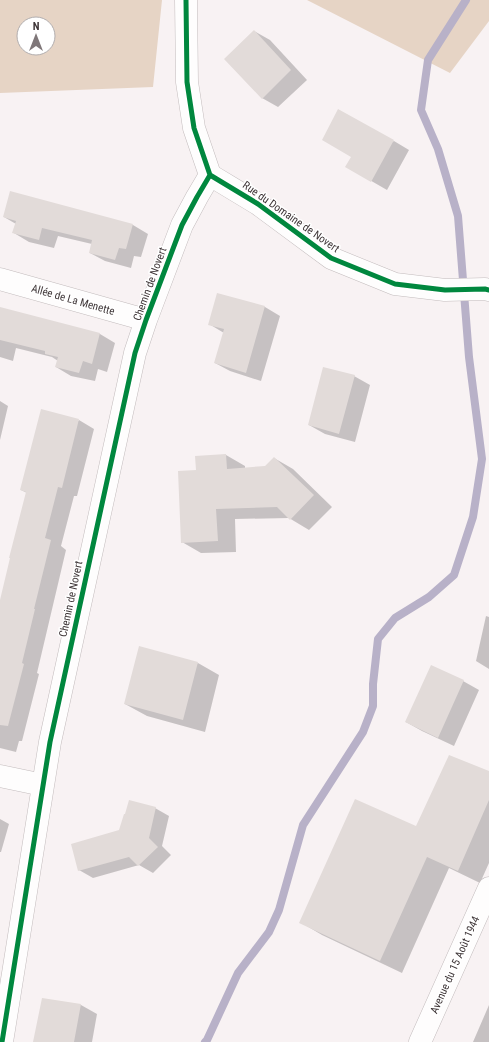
<svg xmlns="http://www.w3.org/2000/svg" width="489" height="1042" viewBox="0 0 489 1042" font-family="'Roboto Condensed',sans-serif">
  <style>
    .forest { fill: #e6d4c5; fill-rule: evenodd }
    .shadow { fill: #0003 }
    .lines { fill: none; stroke-linecap: round; stroke-linejoin: round }
    .stream { stroke: #b8b1c8; stroke-width: 8 }
    .building { fill: #e2dbd9 }
    .street-casing { stroke: #c3bcbd; stroke-width: 23 }
    .secondary-casing { stroke: #c3bcbd; stroke-width: 23 }
    .street { stroke: #fefdfd; stroke-width: 22 }
    .secondary { stroke: #fefdfd; stroke-width: 22 }
    .cycleway-casing { stroke: #fff; stroke-width: 8 }
    .cycleway { stroke: #00873e; stroke-width: 5 }
    .labels { text-anchor: middle; dominant-baseline: central; stroke-width: 3; stroke-linejoin: round; paint-order: stroke }
    .street-label { font-size: 11px; fill: #3e3537; stroke: #fff }
  </style>
  <rect width="100%" height="100%" fill="#f8f2f3"/>
  <path class="forest" d="M0,0H162L153,87L0,93ZM24,24H48V48H24Z
    M307,0H489V21L450,73Z"/>
  <path class="shadow" d="M254,31L270,40L307,80L278,107L262,98Z
    M394,141L409,150L387,190L347,167Z
    M4,217L133,225L148,234L141,257L134,256L131,268L105,261L90,253L92,244L58,236L54,248L29,242L14,233L16,224Z
    M218,294L265,307L280,316L261,381L230,371L215,363L224,333L209,324Z
    M0,309L100,334L115,343L107,372L98,369L95,381L71,376L56,367L58,361L52,357L16,348L13,361L0,357Z
    M354,376L370,385L355,442L325,434L309,425Z
    M0,401L8,406L0,440Z
    M79,420L94,429L77,496H74L61,546L66,550L37,673L39,674L22,741H19L16,752L0,748V604L27,493L21,490Z
    M226,455L245,466V469L265,467L274,458L293,469L332,507L309,530L289,518L235,519L236,552L201,553L182,542L197,471Z
    M486,616L489,617V669L476,661Z
    M198,663L219,675L205,732L147,716L125,704Z
    M463,681L479,690L454,746L422,731L406,722Z
    M489,772V863L480,883L449,868L402,973L322,935L300,922L417,827Z
    M155,808L169,816L162,846L171,855L153,873L139,865L93,878L79,870L120,831Z
    M0,819L9,824L1,852H0Z
    M43,999L81,1005L97,1014L92,1042H36Z
    M489,1005V1042H473Z"/>
  <g class="lines">
    <path class="stream" d="M205,1042L207,1040L238,973L269,932L279,910L303,825L363,732L373,706V684L378,639L395,618L429,597L454,575L473,517L482,459L469,357L458,216L438,149L421,110L428,60L466,0"/>
  </g>
  <path class="building" d="M254,30L291,70L262,99L224,59Z
    M338,109L394,140L371,182L345,167L351,157L322,140Z
    M10,191L133,224L126,249L119,248L115,260L89,253L92,240L42,228L39,240L12,233L16,221L3,217Z
    M217,293L265,306L246,373L214,363L224,329L208,325Z
    M0,307L100,333L92,364L83,361L79,373L55,367L58,357L45,354V351L0,340Z
    M323,367L355,375L339,434L308,425Z
    M41,409L79,419L62,488L58,487L45,538L51,540L34,609H35L22,663L24,664L8,726L0,725V600L10,558H9L26,492L20,490Z
    M226,454L227,469L265,466L274,457L314,495L290,520L277,507L216,509L218,541L181,543L178,471L196,470L195,456Z
    M139,646L198,662L183,720L124,704Z
    M431,665L464,680L438,738L405,722Z
    M449,755L489,771V800L458,871L427,857L380,961L299,923L355,799L416,826Z
    M129,800L156,807L149,838L158,847L138,866L129,857L78,871L71,844L119,830L124,814H125Z
    M42,998L81,1004L74,1042H33Z"/>
  <g class="lines">
    <defs>
      <path id="street" d="M186,0L187,82L194,128L210,175L258,204L331,258L395,284L445,290L485,289L489,290
        M0,279L146,320
        M0,776L43,785
        M2,1042L50,742L135,353L146,320L182,225L197,197L210,175"/>
      <path id="secondary" d="M420,1042L489,888"/>
    </defs>
    <use href="#street" class="street-casing"/>
    <use href="#secondary" class="secondary-casing"/>
    <use href="#street" class="street"/>
    <use href="#secondary" class="secondary"/>
    <defs>
      <path id="cycleway" d="M186,0L187,82L194,128L210,175L258,204L331,258L395,284L445,290L485,289L489,290
        M2,1042L50,742L135,353L146,320L182,225L197,197L210,175"/>
    </defs>
    <use href="#cycleway" class="cycleway-casing"/>
    <use href="#cycleway" class="cycleway"/>
  </g>
  <g class="labels">
    <g class="street-label">
      <text transform="translate(291 217) rotate(35)">Rue du Domaine de Novert</text>
      <text transform="translate(150 284) rotate(-70)">Chemin de Novert</text>
      <text transform="translate(73 300) rotate(16)">Allée de La Menette</text>
      <text transform="translate(71 599) rotate(-78)">Chemin de Novert</text>
      <text transform="translate(455 965) rotate(-66)">Avenue du 15 Août 1944</text>
    </g>
  </g>
  <g transform="translate(36 36)"><circle r="19" fill="#ffffff" stroke="#b2aeaf"/>
  <path d="M0-3L7 15L0 10L-7 15Z" fill="#7f7779"/>
  <text y="-6" font-size="11" font-weight="bold" text-anchor="middle" fill="#3e3537">N</text>
  </g>
</svg>
